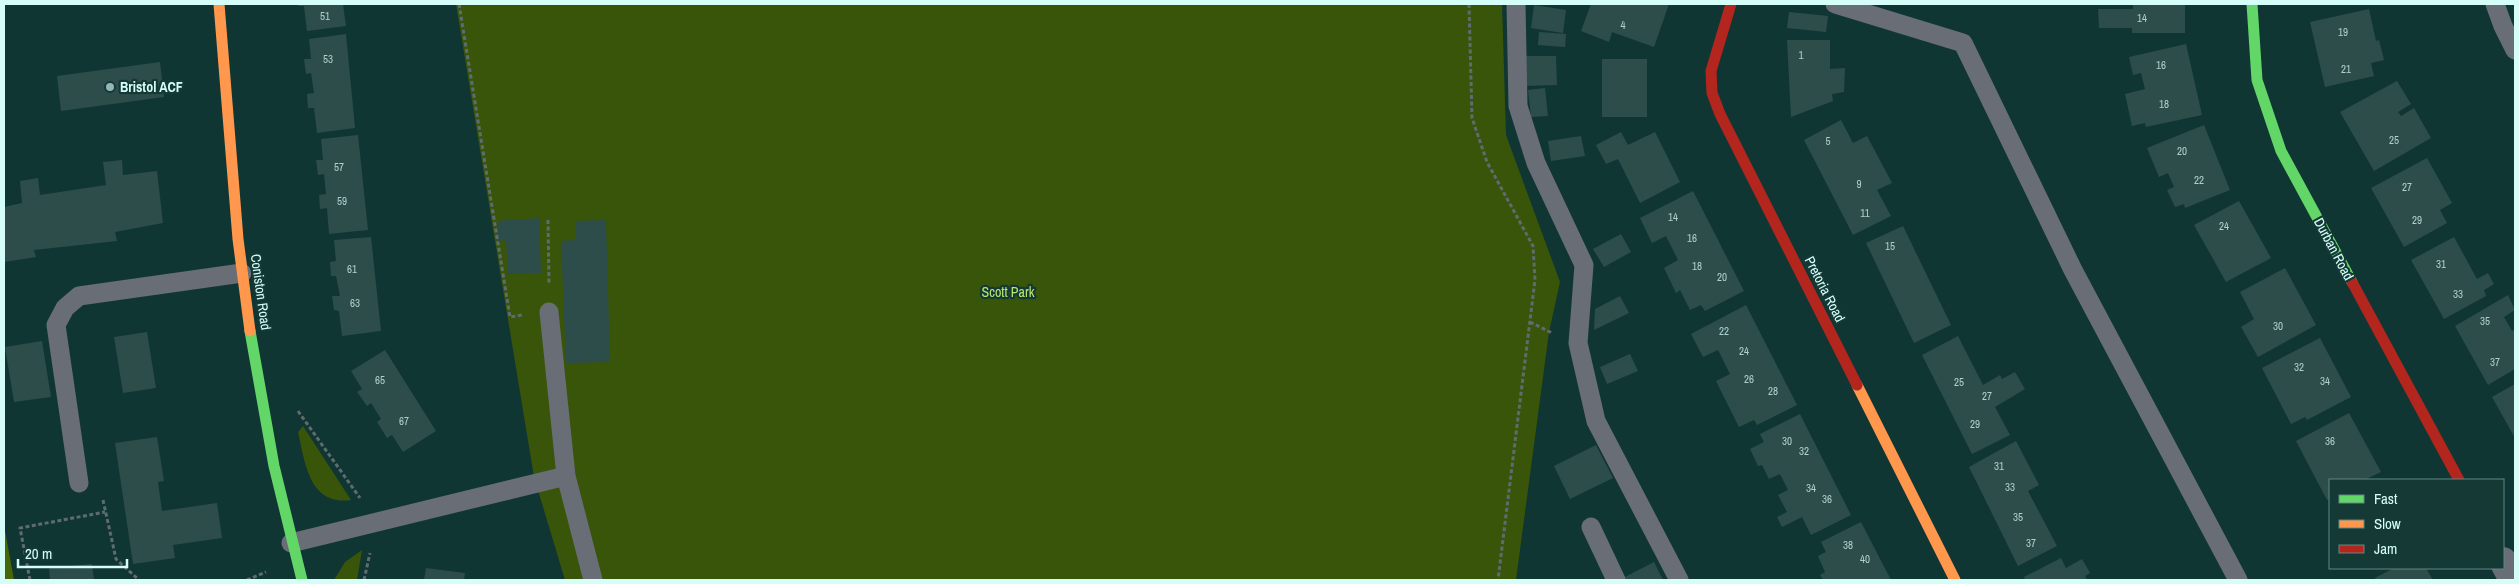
<svg xmlns="http://www.w3.org/2000/svg" width="2519" height="584" viewBox="0 0 2519 584" font-family="'Archivo Narrow',sans-serif">
  <style>
    .green { fill: #39550a }
    .forest { fill: #466707 }
    .building { fill: #2d4d4b }
    .lines { fill: none; stroke-linecap: round; stroke-linejoin: round }
    .path { stroke: #5e6c70; stroke-width: 3; stroke-dasharray: 4 2.5; stroke-linecap: butt }
    .lane { stroke: #686d76; stroke-width: 19 }
    .street { stroke: #686d76; stroke-width: 28 }
    .fast { stroke: #63d668; stroke-width: 11 }
    .slow { stroke: #ff974d; stroke-width: 11 }
    .jam { stroke: #b3261e; stroke-width: 11 }
    .poi-dot { fill: #91b8b4; stroke: #153935; stroke-width: 2 }
    .labels { text-anchor: middle; dominant-baseline: central; stroke-width: 4.5; stroke-linejoin: round; paint-order: stroke }
    .number-label { font-size: 11px; fill: #acd2ce }
    .poi-label { font-size: 14px; font-weight: bold; fill: #d6fef9; stroke: #153935; text-anchor: start }
    .street-label { font-size: 14px; fill: #d6fef9; stroke: #153935 }
    .park-label { font-size: 14px; fill: #b8e86f; stroke: #153935 }
  </style>
  <rect width="100%" height="100%" fill="#103634"/>
  <path class="green" d="M456,4H1502L1506,135L1560,282L1549,332L1516,580H565L534,477Z
    M303,426L351,500C309,506 305,462 298,432Z
    M362,550L357,580H334L345,562Z"/>
  <path class="forest" d="M4,525L14,580H4Z"/>
  <path class="building" d="M298,4H343L346,26L307,31L304,6H298Z
    M1591,4H1669L1654,47L1612,32L1609,42L1581,31Z
    M2133,4H2185V33H2132V28H2099L2098,9H2133Z
    M1534,5L1566,10L1563,33L1531,28Z
    M2369,9L2376,41L2379,40L2384,60L2371,63L2374,76L2325,87L2310,22Z
    M1789,12L1828,16L1826,32L1787,28Z
    M1539,32L1566,34L1565,47L1538,45Z
    M346,34L355,128L317,133L314,108H308L307,94L314,93L311,73L306,74L304,59H311L309,39Z
    M1787,40H1830V69L1845,68L1844,92L1832,94L1833,101L1791,117Z
    M2186,44L2202,115L2146,127L2145,123L2132,126L2125,94L2145,89L2141,73L2133,75L2129,57Z
    M1526,56H1556L1557,85L1526,86Z
    M1602,59H1647V117H1602Z
    M160,62L164,97L61,111L57,76Z
    M2397,81L2411,104L2398,112L2401,116L2414,108L2431,138L2374,171L2340,112Z
    M1545,88L1548,116L1531,117L1528,90Z
    M1841,120L1853,143L1867,136L1892,183L1877,190L1891,216L1853,235L1804,140Z
    M2204,125L2230,190L2185,208L2184,204L2175,207L2167,190L2174,187L2168,173L2159,177L2147,148Z
    M1621,132L1628,145L1655,132L1680,182L1640,203L1618,159L1606,164L1596,145Z
    M358,135L368,230L329,234L327,208L320,209L319,195L326,194L324,174L318,175L316,160H323L321,139Z
    M1581,136L1585,156L1551,161L1548,141Z
    M2427,158L2452,203L2440,210L2447,223L2404,247L2371,188Z
    M122,160L123,175L157,171L163,223L115,232L117,241L34,250L36,257L4,262V207L22,203L20,181L38,178L40,195L106,185L103,162Z
    M1693,191L1744,291L1705,311L1701,305L1690,310L1680,290L1676,293L1664,268L1678,260L1666,236L1652,243L1640,218Z
    M2239,201L2271,258L2226,282L2194,225Z
    M539,218L541,273L508,274L506,240L498,241L497,221Z
    M606,220L610,362L566,363L561,241L576,240V221Z
    M1903,226L1951,325L1914,343L1866,243Z
    M1621,234L1631,252L1604,267L1593,249Z
    M371,237L381,331L342,336L339,311L334,310L332,296H340L336,276H331L330,262L336,261L334,240Z
    M2454,237L2477,279L2488,273L2494,284L2484,290L2486,296L2444,319L2411,260Z
    M2285,268L2316,325L2258,357L2241,327L2254,319L2240,292Z
    M2508,295L2515,310L2504,317L2512,331L2515,329V369L2488,385L2455,326Z
    M1620,296L1629,313L1594,330L1595,309Z
    M1746,305L1797,405L1757,425L1754,420L1739,427L1716,381L1730,374L1718,350L1703,357L1691,334Z
    M147,332L156,388L123,393L114,337Z
    M1958,336L1983,385L2000,375L2002,379L2015,372L2025,389L1995,407L2010,435L1972,454L1922,355Z
    M2320,338L2351,397L2307,420L2305,417L2291,424L2262,368Z
    M42,341L51,397L14,402L5,347Z
    M385,350L436,431L403,452L392,435L387,438L377,422L381,419L371,403L367,406L357,392L362,389L351,371Z
    M1630,354L1638,371L1607,384L1600,367Z
    M2515,384V438L2492,397Z
    M2349,413L2381,472L2364,480H2330V498L2327,500L2296,441Z
    M1800,414L1851,515L1811,535L1802,517L1782,527L1777,517L1787,512L1778,495L1788,490L1780,474L1769,479L1762,465L1758,466L1750,449L1764,442L1760,434Z
    M157,437L164,481L158,482L162,511L217,503L222,538L173,545L175,558L133,564L115,443Z
    M2016,441L2039,485L2028,491L2057,546L2018,566L1969,467Z
    M1596,445L1613,478L1570,499L1554,466Z
    M1861,522L1891,580H1823L1820,575L1825,572L1818,556L1826,552L1821,542Z
    M2061,558L2066,568L2082,559L2090,573L2085,576L2087,580H2025L2024,577Z
    M1654,562L1663,580H1619Z
    M92,564L94,580H50L49,568Z
    M426,568L465,573L464,580H424Z
    M2394,568H2426L2433,580H2376L2375,578Z"/>
  <g class="lines">
    <path class="path" d="M459,4L510,317L522,315
      M1469,4L1472,118L1487,162L1533,246L1535,280L1498,580
      M548,220L549,285
      M1530,322L1552,333
      M298,411L360,498
      M103,500L116,559L139,580
      M30,580L20,528L105,512
      M247,580L266,572
      M364,580L370,553"/>
    <path class="lane" d="M1516,4L1518,106L1536,163L1584,265L1578,343L1596,421L1679,580
      M1835,4L1963,43L2073,270L2238,580
      M2495,4L2503,26L2515,50
      M549,312L566,476L593,580
      M79,483L56,325L65,308L79,296L242,273
      M1591,527L1616,580
      M291,543L566,476"/>
    <path class="street" d="M2503,561L2513,580"/>
    <path class="fast" d="M2252,4L2257,80L2281,151L2352,282
      M250,331L274,466L302,580"/>
    <path class="slow" d="M219,4L238,239L250,331
      M1857,385L1955,580"/>
    <path class="jam" d="M1731,4L1711,71L1712,93L1720,114L1857,385
      M2352,282L2459,480"/>
  </g>
  <circle class="poi-dot" cx="110" cy="87" r="5"/>
  <g class="labels">
    <g class="number-label">
      <text x="325" y="16">51</text>
      <text x="2142" y="18">14</text>
      <text x="1623" y="25">4</text>
      <text x="2343" y="32">19</text>
      <text x="1801" y="55">1</text>
      <text x="328" y="59">53</text>
      <text x="2161" y="65">16</text>
      <text x="2346" y="69">21</text>
      <text x="2164" y="104">18</text>
      <text x="2394" y="140">25</text>
      <text x="1828" y="141">5</text>
      <text x="2182" y="151">20</text>
      <text x="339" y="167">57</text>
      <text x="2199" y="180">22</text>
      <text x="1859" y="184">9</text>
      <text x="2407" y="187">27</text>
      <text x="342" y="201">59</text>
      <text x="1865" y="213">11</text>
      <text x="1673" y="217">14</text>
      <text x="2417" y="220">29</text>
      <text x="2224" y="226">24</text>
      <text x="1692" y="238">16</text>
      <text x="1890" y="246">15</text>
      <text x="2441" y="264">31</text>
      <text x="1697" y="266">18</text>
      <text x="352" y="269">61</text>
      <text x="1722" y="277">20</text>
      <text x="2458" y="294">33</text>
      <text x="355" y="303">63</text>
      <text x="2485" y="321">35</text>
      <text x="2278" y="326">30</text>
      <text x="1724" y="331">22</text>
      <text x="1744" y="351">24</text>
      <text x="2495" y="362">37</text>
      <text x="2299" y="367">32</text>
      <text x="1749" y="379">26</text>
      <text x="380" y="380">65</text>
      <text x="2325" y="381">34</text>
      <text x="1959" y="382">25</text>
      <text x="1773" y="391">28</text>
      <text x="1987" y="396">27</text>
      <text x="404" y="421">67</text>
      <text x="1975" y="424">29</text>
      <text x="1787" y="441">30</text>
      <text x="2330" y="441">36</text>
      <text x="1804" y="451">32</text>
      <text x="1999" y="466">31</text>
      <text x="2010" y="487">33</text>
      <text x="1811" y="488">34</text>
      <text x="1827" y="499">36</text>
      <text x="2018" y="517">35</text>
      <text x="2031" y="543">37</text>
      <text x="1848" y="545">38</text>
      <text x="1865" y="559">40</text>
    </g>
    <g class="poi-label">
      <text x="120" y="87">Bristol ACF</text>
    </g>
    <g class="street-label">
      <text transform="translate(2334 249) rotate(62)">Durban Road</text>
      <text transform="translate(1825 289) rotate(63)">Pretoria Road</text>
      <text transform="translate(261 292) rotate(82)">Coniston Road</text>
    </g>
    <g class="park-label">
      <text x="1008" y="292">Scott Park</text>
    </g>
  </g>
  <rect width="2519" height="584" fill="none" stroke="#d6fef9" stroke-width="10"/>
  <rect x="2329" y="479" width="175" height="90" fill="#153935" stroke="#628883"/>
  <rect x="2339" y="495" width="25" height="8" fill="#63d668" stroke="#628883"/>
  <text x="2374" y="504" font-size="15" fill="#d6fef9">Fast</text>
  <rect x="2339" y="520" width="25" height="8" fill="#ff974d" stroke="#628883"/>
  <text x="2374" y="529" font-size="15" fill="#d6fef9">Slow</text>
  <rect x="2339" y="545" width="25" height="8" fill="#b3261e" stroke="#628883"/>
  <text x="2374" y="554" font-size="15" fill="#d6fef9">Jam</text>
  <path d="M18 559v8h109v-8" fill="none" stroke="#d6fef9" stroke-width="2.5"/>
  <text x="25" y="559" font-size="15" fill="#d6fef9" stroke="#153935" stroke-width="4" paint-order="stroke">20 m</text>
</svg>
